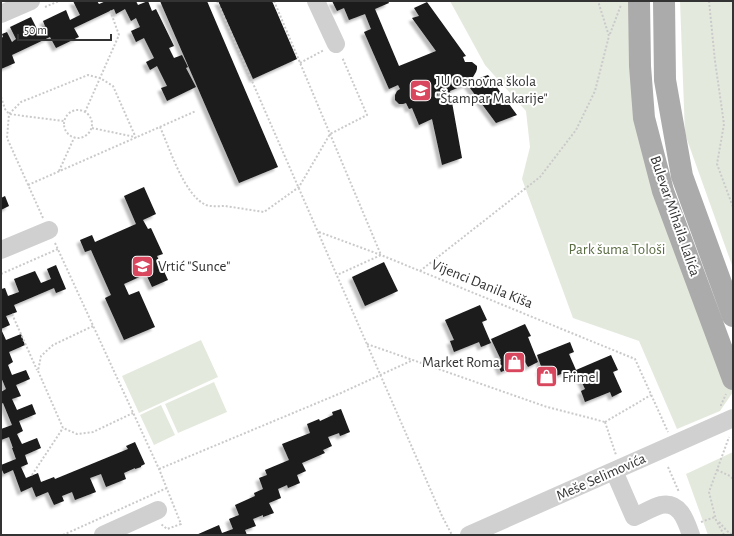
<svg xmlns="http://www.w3.org/2000/svg" width="734" height="536" viewBox="0 0 734 536" font-family="'Alegreya Sans',sans-serif">
  <style>
    .green { fill: #e4e9dd }
    .building { fill: #1a1a1a; filter: url(#shadow) }
    .lines { fill: none; stroke-linecap: round; stroke-linejoin: round }
    .path { stroke: #cacaca; stroke-width: 2; stroke-dasharray: 2 2; stroke-linecap: butt }
    .minor { stroke: #d0d0d0; stroke-width: 18 }
    .major { stroke: #ababab; stroke-width: 22 }
    .labels { text-anchor: middle; dominant-baseline: central; stroke-width: 4; stroke-linejoin: round; paint-order: stroke }
    .poi-label { font-size: 15px; fill: #333; stroke: #fff; text-anchor: start }
    .street-label { font-size: 15px; fill: #333; stroke: #fff }
    .park-label { font-size: 15px; fill: #5a6c43; stroke: #fff }
  </style>
  <defs>
    <filter id="shadow"><feDropShadow dx="-3.5" dy="3.5" stdDeviation="1" flood-color="#0004"/></filter>
  </defs>
  <rect width="100%" height="100%" fill="#fff"/>
  <path class="green" d="M450,1H632V53L733,386V392L720,411L677,429L639,341L573,318L522,179L530,147L526,111L485,65Z
    M680,1H733V268L685,134Z
    M201,340L218,377L139,413L122,376Z
    M214,382L227,412L178,433L165,404Z
    M161,405L175,435L154,445L140,415Z
    M733,452V535H708L686,474Z"/>
  <path class="building" d="M73,1H97L99,4L106,1H136L138,5L148,1L152,11L156,9L174,46L169,48L174,58L182,55L188,67L186,68L196,87L167,101L161,88L167,86L157,66L150,70L146,62L154,58L144,38L136,42L131,31L140,27L136,18L131,21L125,9L116,14L114,9L74,28L79,37L56,48L50,37L12,55L15,63L1,69V38L3,37L2,34L7,32L12,42L16,39L10,27L31,17L37,29L45,26L43,21L66,10L70,20L80,15Z
    M160,1H207L278,167L239,183Z
    M218,1H272L297,59L253,79Z
    M332,1H388L389,3L375,9L399,66L436,51L412,18L419,16L414,8L427,2L466,56L463,57L465,62H472L477,66V69L476,72L473,77L474,80L488,75L517,115L496,123L467,84L450,91L462,158L442,165L432,119L419,125L412,108L409,109L406,103L403,104H399L395,100V95L397,91L400,89L398,85L389,89L364,32L371,29L365,14L349,20L344,8L337,11Z
    M144,187L156,214L143,220L148,229L151,228L163,254L157,256L168,280L152,287L146,274L124,284L129,295L139,291L155,327L124,340L105,298L111,295L91,250L85,252L80,240L92,235L95,242L136,224L124,196Z
    M5,196L9,206L1,210V198Z
    M384,262L398,291L365,306L352,277Z
    M56,265L66,289L56,293L54,288L14,305L17,312L6,316L10,325L1,329L6,340L21,334L25,345L9,352L13,362L8,365L12,375L26,370L30,379L16,385L21,396L12,399L17,410L32,404L36,414L19,421L23,431L17,434L22,444L37,438L41,448L25,455L28,464L21,467L26,478L38,473L41,482L54,477L55,479L128,449L126,446L135,442L145,464L141,466V467L135,469V468L124,473L126,479L106,487L101,474L90,478L96,492L75,500L72,492L62,496L64,501L54,505L48,492L36,497L32,487L21,492L13,470L4,474L1,468V465L16,459L12,448H13L9,437L1,440V429L12,425L3,403L1,404V392L6,389L1,377V289L5,288L8,296L19,292L14,279L35,271L41,283L51,279L47,269Z
    M480,305L487,320L482,322L491,343L481,347L479,342L454,352L450,341L454,340L445,320Z
    M525,324L531,336L528,337L538,362L528,367L525,362L501,372L496,361L501,360L491,339Z
    M570,342L574,352L569,354L576,370L611,355L618,370L613,372L622,392L612,397L610,392L585,402L581,391L585,389L578,374L568,379L566,372L544,381L539,370L542,369L537,355Z
    M341,409L350,432L340,436L339,433L328,437L332,446L323,450L325,453L302,463L306,471L297,475L300,483L288,488L287,485L278,489L281,498L269,503L274,513L263,517V515L253,519L256,526L245,530L247,535H196L219,525L222,533L233,529L229,519L239,515L235,505L255,496L254,493L263,489L259,478L267,475L265,470L289,460L282,444L310,433L307,424L319,419L320,421L333,415L332,412Z"/>
  <g class="lines">
    <path class="path" d="M217,1L442,516L452,535
      M274,1L381,255L337,275
      M709,1L715,61L724,124L717,164L733,207
      M45,7L59,1
      M610,34L621,5
      M300,63L324,50
      M1,97L5,109L9,114L64,121
      M64 124a14 14 0 1 1 28 0a14 14 0 1 1-28 0Z
      M85,112L119,35L110,10
      M160,127C170,149 184,195 206,205C212,207 219,206 225,206C238,208 251,210 264,212L299,187L330,134L367,115L342,57
      M92,128L135,137
      M59,171L74,138
      M28,185L196,111
      M43,218L7,138L9,114L21,102L88,75L100,78L113,86L136,138
      M319,232L381,255L635,359L668,432
      M55,243L159,469L181,524L167,529L161,524
      M420,271L540,177L576,130L595,91L609,36L598,1
      M1,274L58,249
      M1,288L2,289
      M12,314L37,370
      M93,326L53,345L41,356L38,371L63,428L77,434L93,432L133,413
      M367,344L547,407L605,422
      M721,406V405L726,394
      M605,422L651,395
      M605,422L616,455
      M668,467L679,492
      M159,469L341,393L413,360
      M717,470L730,476L733,479
      M32,475L63,428
      M701,522L715,517
      M719,522L727,531L733,535
      M63,535L167,488
      M724,535L716,520L709,492L729,437"/>
    <path class="minor" d="M316,1L336,44
      M1,14L31,1
      M1,250L49,230
      M614,471L634,517C642,514 653,507 661,505C680,501 686,521 691,535
      M103,535L158,510
      M469,535L733,418"/>
    <path class="major" d="M639,1L640,66L644,118L663,191L733,379
      M664,1L665,80L682,176L733,316"/>
  </g>
  <defs>
    <symbol id="school-square" viewBox="-11 -11 22 22"><rect x="-9" y="-9" width="18" height="18" rx="4" fill="#d8475e" stroke="#fff"/><path d="M0-5L7-2L0 1L-7-2ZM-4 1L0 2.5L4 1V4Q0 6-4 4Z" fill="#fff"/></symbol>
    <symbol id="shop-square" viewBox="-11 -11 22 22"><rect x="-9" y="-9" width="18" height="18" rx="4" fill="#d8475e" stroke="#fff"/><path d="M-5-2.5h2.3a2.7 3.5 0 0 1 5.4 0H5L5.5 6h-11ZM-1.5-2.5h3a1.5 2.3 0 0 0-3 0Z" fill="#fff"/></symbol>
  </defs>
  <g fill-rule="evenodd">
    <use href="#school-square" x="408" y="78" width="25" height="25"/>
    <use href="#school-square" x="130" y="254" width="25" height="25"/>
    <use href="#shop-square" x="502" y="350" width="25" height="25"/>
    <use href="#shop-square" x="534" y="364" width="25" height="25"/>
  </g>
  <g class="labels">
    <g class="poi-label">
      <text x="436" y="81">JU Osnovna škola<tspan x="436" dy="17">"Štampar Makarije"</tspan></text>
      <text x="158" y="266">Vrtić "Sunce"</text>
      <text x="500" y="362" text-anchor="end">Market Roma</text>
      <text x="562" y="377">Frimel</text>
    </g>
    <g class="street-label">
      <text transform="translate(675 216) rotate(71)">Bulevar Mihaila Lalića</text>
      <text transform="translate(482 284) rotate(22)">Vijenci Danila Kiša</text>
      <text transform="translate(601 477) rotate(-24)">Meše Selimovića</text>
    </g>
    <g class="park-label">
      <text x="617" y="249">Park šuma Tološi</text>
    </g>
  </g>
  <rect width="734" height="536" fill="none" stroke="#333333" stroke-width="4"/>
  <path d="M18 34v6h93v-6" fill="none" stroke="#333333" stroke-width="2"/>
  <text x="24" y="34" font-size="12" fill="#333333" stroke="#ffffff" stroke-width="3" paint-order="stroke">50 m</text>
</svg>
